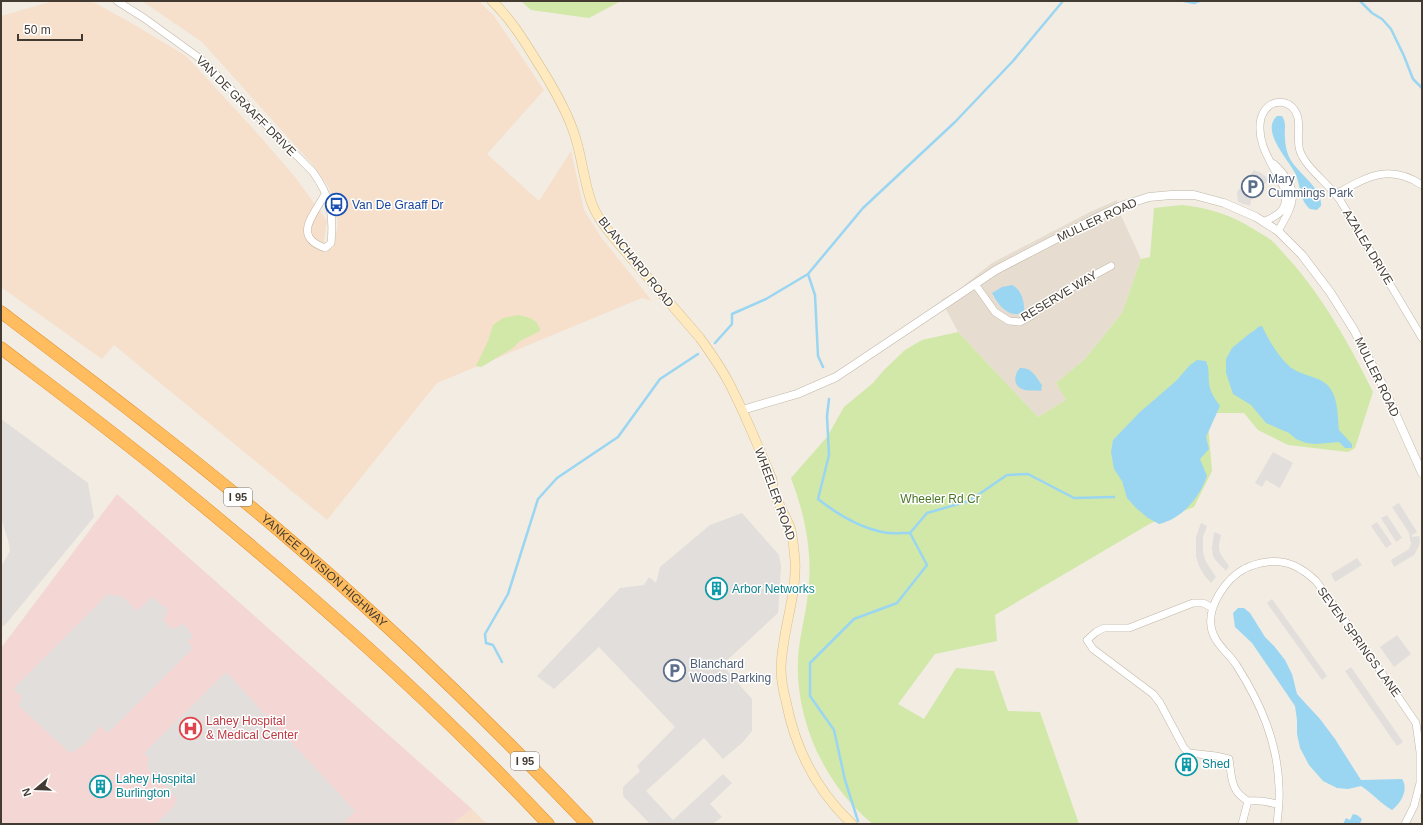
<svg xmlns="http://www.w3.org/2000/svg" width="1423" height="825" viewBox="0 0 1423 825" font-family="Arial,sans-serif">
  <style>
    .residential { fill: #e6ddd0 }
    .commercial { fill: #f6e0cb }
    .medical { fill: #f4d6d4 }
    .green { fill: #d1e8a8 }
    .parking { fill: #e2dedb }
    .water { fill: #9ad6f2 }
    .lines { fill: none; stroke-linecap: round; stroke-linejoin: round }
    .stream { stroke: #9ad6f2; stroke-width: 2.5 }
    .minor-casing { stroke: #c0b6a7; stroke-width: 8 }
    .tertiary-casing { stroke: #c0b6a7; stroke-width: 9 }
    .secondary-casing { stroke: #d7bf91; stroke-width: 10 }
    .motorway-casing { stroke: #e3902b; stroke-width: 13 }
    .minor { stroke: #fff; stroke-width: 7 }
    .tertiary { stroke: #fff; stroke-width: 8 }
    .secondary { stroke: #ffeabf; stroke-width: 9 }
    .motorway { stroke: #ffbd60; stroke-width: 12 }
    .labels { text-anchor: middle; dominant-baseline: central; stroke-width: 3; stroke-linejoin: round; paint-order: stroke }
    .shield { fill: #fff; stroke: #7b7670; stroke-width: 1 }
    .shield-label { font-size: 11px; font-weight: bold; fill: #433b32 }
    .street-label { font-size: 12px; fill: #433b32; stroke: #fff }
    .service-label { font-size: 12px; fill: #4e5e75; stroke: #fff; text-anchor: start }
    .transit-label { font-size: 12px; fill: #164399; stroke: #fff; text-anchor: start }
    .park-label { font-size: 12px; fill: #4a7624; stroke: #fff }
    .culture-label { font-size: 12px; fill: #0d838f; stroke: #fff; text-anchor: start }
    .health-label { font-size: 12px; fill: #be3a42; stroke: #fff; text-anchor: start }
  </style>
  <rect width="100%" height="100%" fill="#f2ece2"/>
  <path class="residential" d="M1117,200L1120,213L1141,259L1122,313L1085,359L1056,383L1066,400L1038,417L958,332L941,300L957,291L992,263L1090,212Z"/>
  <path class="commercial" d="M53,1H85L95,3L133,24L186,56L258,134L295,177L327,221L324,241L333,249L338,225L335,201L328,186L312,164L202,42L142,1H479L494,16L544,90L487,154L539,201L571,151L584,210L601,237L652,301L642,298L437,383L327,520L114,345L102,359L1,287V16Z
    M472,809L487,824H452Z"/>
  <path class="medical" d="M117,494L472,809L452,824H1V648Z"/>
  <path class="green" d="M521,1H621L589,18L531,10Z
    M1182,205C1209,208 1232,215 1255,230C1260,233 1266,236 1271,240C1277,245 1282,252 1287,257C1323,297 1350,345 1373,392L1355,448L1348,452L1288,445L1258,430L1244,413H1207L1212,471L1194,507L1151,523L995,615L997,641L935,654L898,704L924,719L956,668L994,671L1008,711L1040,712L1079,824H873C825,786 795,720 798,659C799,637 806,615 808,593C813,553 805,515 791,478L827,437L844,407L873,383L884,370L905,350L922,340L958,332L1038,417L1066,400L1056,383L1085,359L1122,313L1141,259L1150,257L1154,208Z
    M518,315C528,317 539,319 540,331L520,341L513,348L483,366L481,367L476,366L488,341L493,325L503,318Z"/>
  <path class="parking" d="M1254,170L1261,173L1269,179L1251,200L1250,206L1238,202L1237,192Z
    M1,419L88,483L94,517L5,625L1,627V567L10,551L8,540L1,518Z
    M1273,452L1293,463L1280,488L1266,480L1262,487L1255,483Z
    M1399,503L1417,532L1412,535V537L1419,536L1420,541L1419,546L1414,555L1394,567L1391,560L1409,549L1411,544L1409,533L1392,507Z
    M742,513L779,555L781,566L778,613L722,665L752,699V731L742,743L723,759L704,738L646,791L673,820L723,774L732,783L710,804L722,817L713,824H650L623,796V787L640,771L637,766L675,727L599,647L554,689L537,676L620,588L644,585L649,577L656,583L660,567L710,525Z
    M1387,515L1402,538L1396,542L1381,518Z
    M1377,522L1392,544L1386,548L1371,526Z
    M1201,523L1207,526L1203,537V552L1206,562L1216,577L1211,583L1204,575L1199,566L1196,556V537Z
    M1214,532L1221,535L1219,544V550L1221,555L1229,566L1226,571L1217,562L1213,556L1212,548Z
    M1357,558L1362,565L1335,582L1331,574Z
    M108,594L123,597L137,611L152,597L168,610L163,620L172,629L184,624L193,637L188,641L193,648L108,733L100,726L84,745L70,753L18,705L22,697L13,689Z
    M1272,599L1327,676L1322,680L1267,603Z
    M1397,635L1411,654L1394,667L1380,647Z
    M1351,667L1403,742L1397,746L1345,671Z
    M226,672L355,811L342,824H156L174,806L177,799L147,768L149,759L144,753Z"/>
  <path class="water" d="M1277,116H1282C1287,123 1284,130 1285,138C1285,145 1287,153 1290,159C1298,173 1323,189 1321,206L1317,210L1310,209C1299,200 1301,185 1295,173C1289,160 1260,131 1277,116Z
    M1012,285C1022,290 1025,303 1024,313C1008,318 999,306 992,293L1002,287Z
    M1262,326C1269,341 1278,356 1290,367C1297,372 1307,375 1315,378C1339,385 1337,410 1339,430L1352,444V448H1345L1339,442L1316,444L1306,443L1296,439L1289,433L1266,423L1251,405L1233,394L1226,373V359L1232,348L1249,334L1255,330L1258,327Z
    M1197,360L1206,361C1210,371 1208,373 1209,383C1210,392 1215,399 1220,406L1206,437L1209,449L1200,459L1207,476C1200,497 1182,519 1159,524L1148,518L1136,508L1127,498L1122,481L1114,469L1111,452L1113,440L1140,412L1176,381L1190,365Z
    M1020,368C1032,367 1036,377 1042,385L1041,391C1036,390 1030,391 1025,390C1013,388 1013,375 1020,368Z
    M1238,608H1244L1250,613L1265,637L1274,646L1285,660L1292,674L1297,694L1320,719L1335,739L1361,780L1402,779C1409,789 1401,803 1392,810C1380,803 1372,793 1361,786L1348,789L1337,788L1323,781L1309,765L1300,748L1297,734V720L1295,706L1252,643L1235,627L1233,613Z
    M1353,814L1357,815L1362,819L1360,824H1343L1346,818L1350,820Z"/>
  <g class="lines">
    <path class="stream" d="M1184,1L1194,3L1199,1
      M1360,1L1372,13L1382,19L1391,29L1404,56L1413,79L1422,88
      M808,274L815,295L818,356L823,367
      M715,343L732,324V314L766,299L808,274L863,208L955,122L1013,61L1063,1
      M829,399L827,416L829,455L818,499C837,514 858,527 882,532C891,534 901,533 910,533
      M910,533L927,513L969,501L1007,475L1028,474L1074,498L1114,497
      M502,662L493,645L486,643L485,634L508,594L538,499L557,478L618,437L660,379L698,354
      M858,821L845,780L834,730L810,696V663L854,619L897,603L927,565L910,533"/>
    <defs>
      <path id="minor" d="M117,1L144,18L202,60L313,172C330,196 334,214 331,243L325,248C291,236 315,214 325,194
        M1274,164C1301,190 1295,202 1278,231
        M1336,194C1367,177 1389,163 1422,185
        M1265,221C1282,214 1289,207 1284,188C1274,166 1255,144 1261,118C1263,112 1266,107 1272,104C1279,101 1287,102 1292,107C1304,119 1295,136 1300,151C1305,167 1329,184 1340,200L1422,338
        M975,284L995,312L1009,321L1020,322L1031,316L1048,302L1065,291L1111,266
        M1213,608L1203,603H1193L1129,628H1104L1096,632L1087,640L1093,649L1153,694L1160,703L1184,748L1189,753L1216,756L1229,759C1232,777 1230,791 1248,801
        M1242,824L1248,801C1259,800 1268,801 1278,805
        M1277,824C1278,812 1280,800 1279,788C1278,743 1261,704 1237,666C1229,653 1213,643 1211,626C1208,605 1226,579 1244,569C1252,565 1259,563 1267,562C1287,559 1302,568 1316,581L1366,650L1416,723L1420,752V783L1414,806L1405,824"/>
      <path id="tertiary" d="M742,410L797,394L836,377L996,270L1100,216L1121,206L1149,197L1171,195H1194L1224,203L1256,217L1278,231L1302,255L1330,292L1354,330L1382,384L1422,473"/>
      <path id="secondary" d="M492,1C510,18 523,39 536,60C550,82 564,105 573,130C582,154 583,180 592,204C598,219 609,232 619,244L700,338C710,352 720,366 728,381C745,413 758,447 772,479C772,497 785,512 791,530C793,539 794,550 795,560C797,596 782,631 781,668C781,679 783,690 786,701C795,748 817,791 852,824"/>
      <g id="motorway">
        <path id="s1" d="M1,312C92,381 182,449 269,522C381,617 487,719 587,824"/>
        <path d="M1,348C59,392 118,436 174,482C305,589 433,701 548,824"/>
      </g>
    </defs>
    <use href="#minor" class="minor-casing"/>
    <use href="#tertiary" class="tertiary-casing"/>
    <use href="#secondary" class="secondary-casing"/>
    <use href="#motorway" class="motorway-casing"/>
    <use href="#minor" class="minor"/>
    <use href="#tertiary" class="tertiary"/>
    <use href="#secondary" class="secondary"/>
    <use href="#motorway" class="motorway"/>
  </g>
  <defs>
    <symbol id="parking-ring" viewBox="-11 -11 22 22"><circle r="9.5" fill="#fff" stroke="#5c6f8a" stroke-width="1.5"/><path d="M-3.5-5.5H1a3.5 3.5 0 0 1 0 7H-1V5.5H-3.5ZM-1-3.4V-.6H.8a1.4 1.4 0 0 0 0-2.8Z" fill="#5c6f8a"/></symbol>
    <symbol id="bus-ring" viewBox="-11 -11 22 22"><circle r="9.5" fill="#fff" stroke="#1a4fb4" stroke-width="1.5"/><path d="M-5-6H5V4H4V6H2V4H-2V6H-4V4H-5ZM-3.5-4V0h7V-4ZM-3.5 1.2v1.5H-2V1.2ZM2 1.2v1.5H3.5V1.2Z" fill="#1a4fb4"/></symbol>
    <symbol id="building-ring" viewBox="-11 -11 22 22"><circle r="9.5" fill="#fff" stroke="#0f9aa8" stroke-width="1.5"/><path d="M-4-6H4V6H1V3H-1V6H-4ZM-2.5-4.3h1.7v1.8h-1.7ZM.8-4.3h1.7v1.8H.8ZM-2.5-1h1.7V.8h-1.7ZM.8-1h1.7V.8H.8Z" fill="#0f9aa8"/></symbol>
    <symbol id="hospital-ring" viewBox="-11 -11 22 22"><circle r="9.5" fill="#fff" stroke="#e0444e" stroke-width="1.5"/><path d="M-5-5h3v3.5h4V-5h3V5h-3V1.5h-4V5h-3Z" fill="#e0444e"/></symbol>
  </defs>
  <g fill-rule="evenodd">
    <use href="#parking-ring" x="1240" y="174" width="25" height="25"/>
    <use href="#bus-ring" x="324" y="192" width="25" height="25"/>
    <use href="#building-ring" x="704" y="576" width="25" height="25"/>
    <use href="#parking-ring" x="662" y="658" width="25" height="25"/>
    <use href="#hospital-ring" x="178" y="716" width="25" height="25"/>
    <use href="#building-ring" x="1174" y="752" width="25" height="25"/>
    <use href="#building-ring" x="88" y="774" width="25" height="25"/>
  </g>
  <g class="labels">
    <g class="shield">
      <rect x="224" y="488" width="28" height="18" rx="3"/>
      <rect x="511" y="752" width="28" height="18" rx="3"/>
    </g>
    <g class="shield-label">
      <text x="238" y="497">I 95</text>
      <text x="525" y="761">I 95</text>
    </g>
    <g class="street-label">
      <text transform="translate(246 106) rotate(45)">VAN DE GRAAFF DRIVE</text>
      <text transform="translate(1097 220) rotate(-25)">MULLER ROAD</text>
      <text transform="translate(1368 247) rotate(59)">AZALEA DRIVE</text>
      <text transform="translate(636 262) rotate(51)">BLANCHARD ROAD</text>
      <text transform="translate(1059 296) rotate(-31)">RESERVE WAY</text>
      <text transform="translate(1377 377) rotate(64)">MULLER ROAD</text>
      <text transform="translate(775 494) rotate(70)">WHEELER ROAD</text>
      <text stroke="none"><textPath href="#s1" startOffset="414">YANKEE DIVISION HIGHWAY</textPath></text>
      <text transform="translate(1359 642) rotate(54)">SEVEN SPRINGS LANE</text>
    </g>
    <g class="service-label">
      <text x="1268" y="179">Mary<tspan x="1268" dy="14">Cummings Park</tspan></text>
      <text x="690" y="664">Blanchard<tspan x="690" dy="14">Woods Parking</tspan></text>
    </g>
    <g class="transit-label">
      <text x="352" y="205">Van De Graaff Dr</text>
    </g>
    <g class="park-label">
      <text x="940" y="499">Wheeler Rd Cr</text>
    </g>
    <g class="culture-label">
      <text x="732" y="589">Arbor Networks</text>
      <text x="1202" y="764">Shed</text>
      <text x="116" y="779">Lahey Hospital<tspan x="116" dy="14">Burlington</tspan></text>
    </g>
    <g class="health-label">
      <text x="206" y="721">Lahey Hospital<tspan x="206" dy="14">&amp; Medical Center</tspan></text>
    </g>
  </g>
  <rect width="1423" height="825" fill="none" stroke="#433b32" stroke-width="4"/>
  <g transform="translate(36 789) rotate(251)" stroke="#ffffff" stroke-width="3" paint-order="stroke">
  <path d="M0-3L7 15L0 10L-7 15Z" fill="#433b32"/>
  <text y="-6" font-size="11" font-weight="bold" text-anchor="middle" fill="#433b32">N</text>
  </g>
  <path d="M18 34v6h64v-6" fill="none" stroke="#433b32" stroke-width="2"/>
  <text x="24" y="34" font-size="12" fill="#433b32" stroke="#ffffff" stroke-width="3" paint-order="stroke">50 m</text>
</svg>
